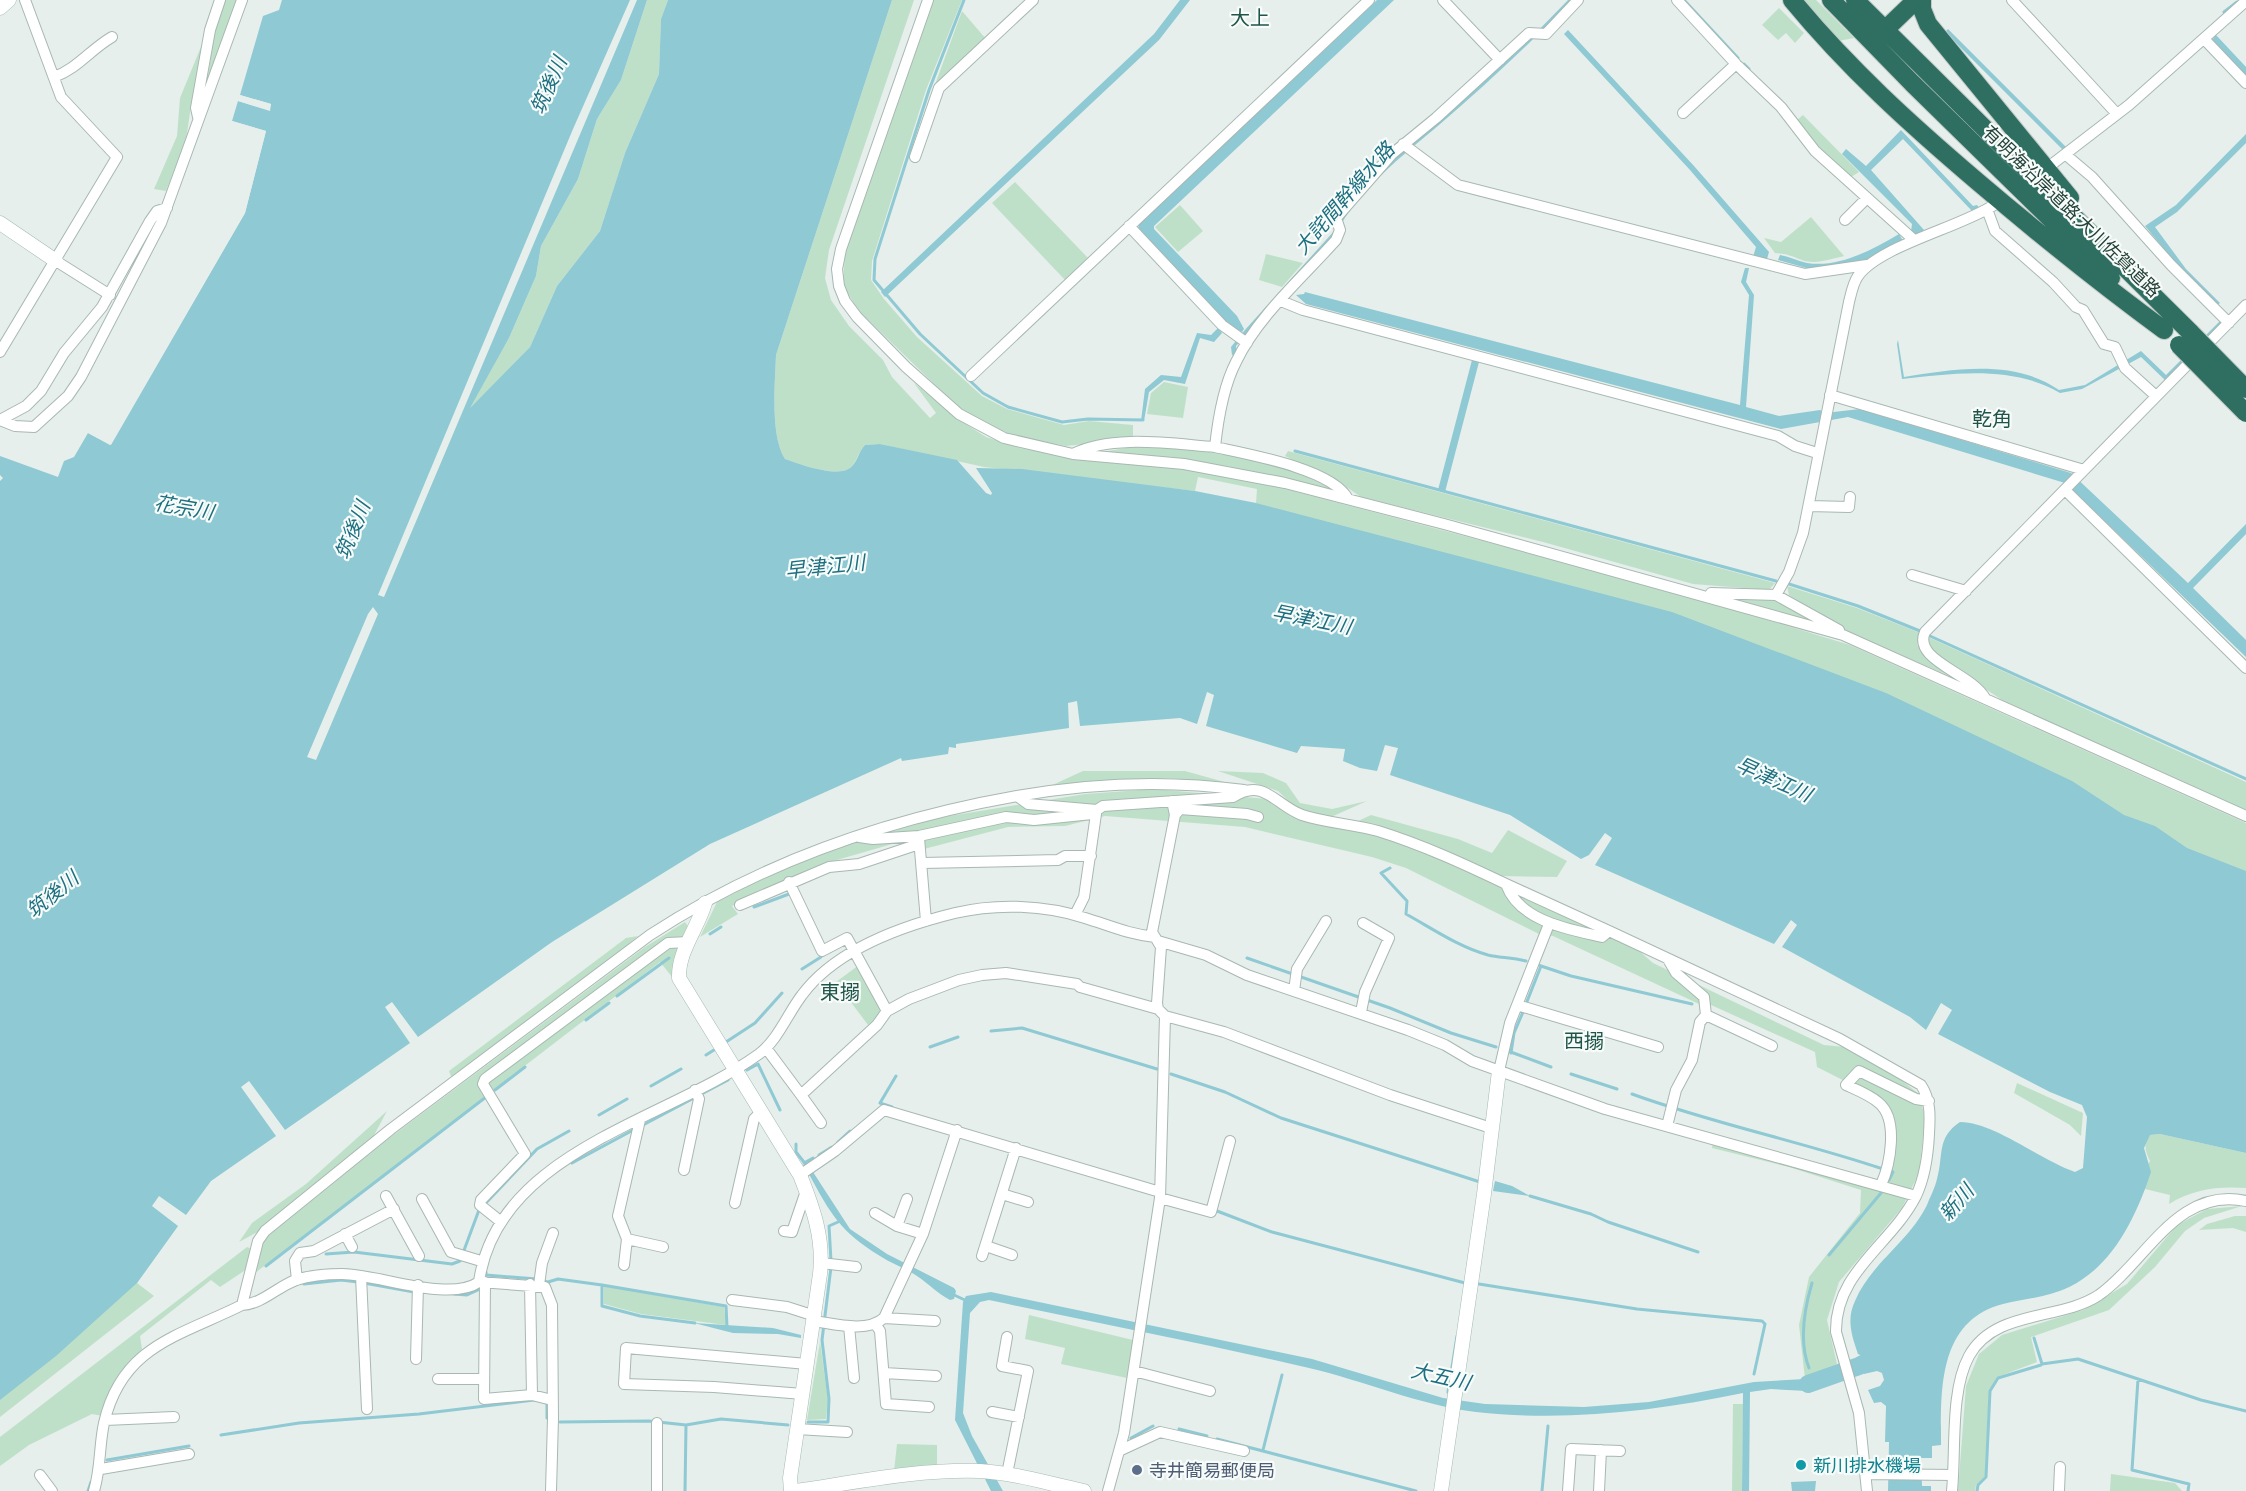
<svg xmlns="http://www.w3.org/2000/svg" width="2246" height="1491" viewBox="0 0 2246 1491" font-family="Quicksand,'Noto Sans JP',sans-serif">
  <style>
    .green { fill: #bfe0c8 }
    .water { fill: #8ec9d4 }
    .pier { fill: #e6efeb }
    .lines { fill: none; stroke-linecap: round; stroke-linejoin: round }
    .stream { stroke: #8ec9d4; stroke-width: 3 }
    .river { stroke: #8ec9d4; stroke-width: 18 }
    .street-casing { stroke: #a8b8b2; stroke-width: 12 }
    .secondary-casing { stroke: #a4bbb3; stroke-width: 15 }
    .highway-casing { stroke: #c2cac8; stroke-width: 20 }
    .street { stroke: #fff; stroke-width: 10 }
    .secondary { stroke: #fff; stroke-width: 14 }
    .highway { stroke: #2f6f62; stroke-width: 18 }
    .highway-bridge-casing { stroke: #c2cac8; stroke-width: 20; stroke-linecap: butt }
    .highway-bridge { stroke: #2f6f62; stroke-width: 18 }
    .culture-dot { fill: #0f9aa8; stroke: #f7fbf9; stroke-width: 2 }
    .service-dot { fill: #5c6f8a; stroke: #f7fbf9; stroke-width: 2 }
    .labels { text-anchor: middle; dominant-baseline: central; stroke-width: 4.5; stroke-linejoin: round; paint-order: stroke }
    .street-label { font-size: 18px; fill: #24423a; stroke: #f7fbf9 }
    .culture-label { font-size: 18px; fill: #0d838f; stroke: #f7fbf9; text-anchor: start }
    .service-label { font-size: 18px; fill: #4e5e75; stroke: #f7fbf9; text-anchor: start }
    .neighbourhood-label { font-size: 20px; fill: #1f5548; stroke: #f7fbf9 }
    .water-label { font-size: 20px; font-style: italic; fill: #1c6f80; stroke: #f7fbf9 }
  </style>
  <rect width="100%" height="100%" fill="#e6efeb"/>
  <path class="green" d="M225,0H239L206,88L216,24Z
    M647,0H668L661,19L659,74L625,153L600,231L557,286L530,347L468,410L509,338L536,276L541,246L578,179L597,119L621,80Z
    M892,0H914L829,250L825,278L831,300L849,326L883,360L892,377L930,418L936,413L914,383L961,421L986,437L1020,448L1073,458L1200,471L1278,487L1669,590L1850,645L2246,823V885L1256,503L1257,489L1198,477L1195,491L984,467L880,444L865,445C858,452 857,462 850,468C837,478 799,464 785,459C770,436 775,383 776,355Z
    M933,0H962L926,90L872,261L871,280L884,299L917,337L982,396L1007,409L1064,425L1089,421L1133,425V439L1066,446L1012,435L965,414L858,310L843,285L845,252Z
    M1800,0H1816L1854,38L1838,41Z
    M1779,8L1804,33L1795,43L1786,33L1778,40L1762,25Z
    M962,11L986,39L933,90Z
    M205,37L200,86L191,106L186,140L166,191L154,189L177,136L180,98Z
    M1803,115L1859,172L1851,177L1816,146L1797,120Z
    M1015,182L1089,259L1066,281L992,203Z
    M1180,205L1203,231L1178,252L1155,227Z
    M1811,217L1844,256C1831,259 1815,265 1802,260C1791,256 1788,254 1775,253L1764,238L1781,242Z
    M1266,254L1303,263L1282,287L1259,280Z
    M1164,382L1188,387L1183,418L1147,414L1151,393Z
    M1150,444L1231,455L1290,469L1338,492L1227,466L1096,453Z
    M1288,451L1775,583L1769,590L1693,584L1543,542L1361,497L1348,488L1285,456Z
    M1787,586L1857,608L1920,633L1917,645L1925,656L1968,684L1848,632L1789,595Z
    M1721,595L1773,600L1825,625Z
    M1928,637L2246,782V812L2007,704C1982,684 1948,670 1927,646Z
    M1083,771H1185L1228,783L1169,778L1048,787Z
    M1218,771L1263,773L1286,783L1300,803L1332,809L1367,801L1331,817L1298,810L1278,791Z
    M1154,789L1268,799L1427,853L1637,949L1653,963L1824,1045L1845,1047L1895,1075L1919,1094L1925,1118L1919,1173L1902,1208L1839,1282L1827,1320L1837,1364L1805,1379L1799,1325L1809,1277L1860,1213L1861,1190L1789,1167L1712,1148L1713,1141L1880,1188L1895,1147L1882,1100L1817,1067L1815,1052L1711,1005L1699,1004L1553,936L1539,934L1406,868L1372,857L1245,827L1105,816L1065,826L1008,827L924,849L925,830L906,840L823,864L732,906L738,914L700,937L717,902L778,871L848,845L937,818L1085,794Z
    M1371,815L1458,839L1492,853L1508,830L1567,861L1557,877L1500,876L1433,845L1379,827L1356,822Z
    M685,922L689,928L673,961V978L660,962L255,1273L247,1269L220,1287L211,1280L140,1336L142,1349L117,1381L103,1416L92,1414L29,1445L0,1466V1437L247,1247L252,1249L388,1139L645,947Z
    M638,936L615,956L452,1079L449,1071L626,938Z
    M859,965L885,1011L868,1025L836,982Z
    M2017,1083L2083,1113L2081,1136L2070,1125L2014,1093Z
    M387,1111L372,1139L263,1229L239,1242L252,1223L306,1184Z
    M2160,1134L2246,1153V1188C2218,1186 2193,1189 2169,1204L2170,1195L2145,1189C2123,1236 2113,1259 2068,1288L2150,1161C2145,1150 2143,1145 2150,1135Z
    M2242,1206L2204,1218L2185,1231L2155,1267L2109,1310L2031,1337L2037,1362L1997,1377L1989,1391L1985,1476L1976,1485L1975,1491H1958L1966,1386L1979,1354L2002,1335L2083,1310L2127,1284L2177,1225L2207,1209Z
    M2235,1216H2246V1232L2233,1228L2199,1230L2207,1224Z
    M178,1226L137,1283L154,1296L0,1417V1378Z
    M604,1286L724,1307L726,1325L641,1314L604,1304Z
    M1029,1315L1133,1340L1127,1378L1061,1364L1065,1348L1025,1339Z
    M820,1342L828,1400L826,1419L807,1420Z
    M1733,1404H1743L1742,1491H1732Z
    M897,1444L937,1445V1466L894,1471Z
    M2111,1474L2175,1483L2182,1491H2110Z"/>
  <path class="water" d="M282,0H647L621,80L597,119L578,179L541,246L536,276L509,338L470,408L530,347L557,286L600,231L625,153L659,74L661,19L668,0H892L776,355C775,383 770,436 785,459C799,464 837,478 850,468C858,462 858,452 865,445L880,444L957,460L986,493L991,495L992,493L976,468L1022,469L1195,491L1256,503L1672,612L1886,693L2072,781L2124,815L2155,826L2187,848L2246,871V1153L2160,1134L2150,1135L2144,1148L2151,1172C2136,1217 2113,1266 2069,1287C2049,1297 2023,1299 2003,1304C1937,1321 1941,1392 1941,1445L1932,1446V1458H1921L1922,1486H1931V1491H1888L1889,1442H1885L1886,1406L1881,1402L1874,1403L1868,1390L1880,1386L1884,1380L1882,1373L1877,1371L1864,1374L1858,1360L1865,1357L1858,1354C1852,1336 1846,1320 1855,1301C1871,1263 1909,1242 1927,1205C1930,1197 1935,1188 1937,1179C1944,1155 1936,1138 1960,1122C1994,1122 2040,1160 2075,1172L2083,1168L2087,1117L2082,1105L2050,1092L1938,1034L1952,1010L1941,1003L1926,1030L1910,1017L1782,947L1797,925L1791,920L1774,944L1595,865L1612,838L1605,833L1589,855L1581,859L1510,815L1390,775L1398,748L1385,745L1377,771L1360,768L1343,761L1345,749L1301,746L1297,753L1206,726L1214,695L1207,692L1197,724L1180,718L1080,726L1077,701L1068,703L1069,728L956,744V748L949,747L948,754L902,761L901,758L710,844L552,942L418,1037L392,1002L385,1007L410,1043L285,1130L249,1081L241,1087L276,1136L211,1181L186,1215L159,1196L152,1206L178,1226L137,1283L56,1356L0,1400V481L3,478L0,475V456L58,477L64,461L74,457L88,433L110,445L245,213L266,131L232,121L238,101L269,110L271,104L240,95L263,16L279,10Z
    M1180,0H1190L1159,40L885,297L881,292L1154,34Z
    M1377,0H1394L1154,226V229L1237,316L1244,329L1242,332L1227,324L1138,229L1139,224Z
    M1568,0H1573C1530,43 1486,85 1439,125C1401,157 1360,188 1336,233L1236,346V354L1232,355L1231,347L1244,331L1335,230L1346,209L1396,155L1527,42Z
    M1948,29L2067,148L2064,151L1945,32Z
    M1568,30L1694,166L1769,252L1767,259L1753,257L1756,247L1690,170L1564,34Z
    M2216,35L2246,67V75L2212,40Z
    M1901,130L1973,206L1977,205L1980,209L1973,212L1903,139L1871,170L1924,230L1919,234L1911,232L1912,224L1842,154L1846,149L1866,166Z
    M2246,134V143L2177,212L2155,227L2186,269L2220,303L2216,306L2183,272L2145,226L2176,205Z
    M1899,234L1903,241L1866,260L1810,269L1778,260L1780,255C1790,257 1798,261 1807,263C1839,268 1872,250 1899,234Z
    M1745,268H1749L1746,282L1754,295L1746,407L1779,416L1820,410L1825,413L1860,409L2071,473L2188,583L2246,524V534L2193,588L2246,640V657L2065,483L1848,417L1781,429L1306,304L1296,295L1304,294L1305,292L1740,405L1749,295L1741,282Z
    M2220,321L2222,324L2166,381L2141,357L2082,389L2060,393C2013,365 1954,373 1902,379L1897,344L1898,340L1904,377C1954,369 2015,359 2059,390L2085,385L2141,351L2166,375Z
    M1218,328L1222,333L1214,342L1200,338L1185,384L1164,380L1149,392L1144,421H1141L1145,389L1161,375L1181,377L1197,333L1211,335Z
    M1472,360L1479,362L1445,492L1438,490Z
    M813,1172L850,1229L887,1254L954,1288L956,1291L954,1299L950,1300C937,1293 929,1284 917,1276C905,1268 892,1264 880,1256C840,1231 831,1215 809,1174Z
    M1495,1181L1512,1186L1530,1196L1493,1191Z
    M991,1292L1312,1359L1443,1398L1485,1404L1584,1407L1649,1402L1754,1382L1805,1379L1830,1369L1834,1381L1807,1391L1771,1389L1750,1392L1749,1491H1742L1743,1393C1655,1411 1566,1422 1476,1412C1419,1405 1365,1381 1309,1368C1203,1343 1096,1323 989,1300L980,1302L970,1313L963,1413L972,1436L1003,1491H991L955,1420L963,1302L966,1296Z
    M694,1323L773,1328L801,1335V1338L778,1334L733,1333Z
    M1816,1481L1815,1491H1792L1791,1482Z"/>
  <path class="pier" d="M630,0H637L384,597L378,595L573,129Z
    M240,95L271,104L270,111L238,101L239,98L268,107L239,97Z
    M232,121L266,131L245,213L111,445L88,433L89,430L110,441L242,212L263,133L231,124Z
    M373,607L378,614L316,760L307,757L368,614Z"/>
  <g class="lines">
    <path class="stream" d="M964,0L929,90L875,259L874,280L920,334L983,393L1008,407L1062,422L1088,419L1143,420
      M1684,0L1738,58
      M2224,12L2237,2
      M1744,64L1749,69
      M1295,451L1776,581
      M1789,584L1858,606L1920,631
      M1930,636L2246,779
      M1390,868L1381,873L1407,901L1406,914C1433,929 1459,947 1488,955C1500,958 1511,957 1526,961
      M754,907L789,894
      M710,934L721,927
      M1247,958L1390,1008L1451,1033L1496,1047
      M1541,966L1571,976L1692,1004
      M802,969L821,957
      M617,996L669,958
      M1526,1004L1541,966L1539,965
      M586,1020L609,1003
      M991,1031L1022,1028L1157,1069
      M726,1042L755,1023L782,993
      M930,1047L958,1037
      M1508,1051L1551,1067
      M1511,1053L1514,1033L1523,1012
      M706,1055L714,1050
      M747,1070L758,1064L780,1110
      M1171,1074L1225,1092L1281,1118L1480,1182
      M1571,1074L1617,1089
      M651,1086L681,1069
      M495,1090L525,1067
      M1632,1094C1714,1124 1800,1141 1883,1169
      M892,1107L880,1103L896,1076
      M599,1115L627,1099
      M643,1125L728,1080
      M838,1142L850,1131
      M796,1144V1152L807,1166
      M819,1155L832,1147
      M572,1163L635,1129
      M804,1163L813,1158
      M1889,1180L1893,1172L1890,1171
      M1530,1196L1591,1214L1608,1222L1698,1252
      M484,1205L537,1149L569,1131
      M1217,1211L1272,1232L1465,1283
      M326,1254L354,1252L452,1264L460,1261L479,1210
      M1829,1255L1881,1193
      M831,1261L829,1226L838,1222
      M266,1266L486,1097
      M486,1272V1275L537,1279
      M543,1281L548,1282L558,1279L602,1285V1306L640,1316L695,1323
      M364,1283L414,1292
      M304,1284L341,1280L358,1282
      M1479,1284L1637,1309L1762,1321L1765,1324L1754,1374
      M602,1285L726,1306L727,1327
      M454,1294L467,1295L478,1290
      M952,1294L967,1301
      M2034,1338L2042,1364L2078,1359L2201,1400L2246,1411
      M1809,1368C1799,1342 1804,1310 1812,1283
      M2138,1379L2132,1470L2189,1484L2188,1491
      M1448,1392L1457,1336
      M547,1403V1418
      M560,1422L649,1421L686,1425L721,1419L788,1425
      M808,1422H828L829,1399L822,1340L831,1267
      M1179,1429L1207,1436
      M221,1435L299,1423L419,1414L534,1400
      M1131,1438L1153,1426
      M1217,1439L1416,1491
      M1263,1450L1282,1375
      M107,1460L189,1446
      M88,1491L91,1482
      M685,1491L686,1425
      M1542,1491L1548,1426
      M1977,1491L1978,1485L1986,1477L1990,1391L1998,1378L2041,1365"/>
    <path class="river" d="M1808,1384L1859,1366L1880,1355"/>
    <defs>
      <path id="street" d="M928,0L841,249L837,269L839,286L845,301L857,317L906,367L959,414L1004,438L1073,454L1184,464L1285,483L1444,524L1843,635L2246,816
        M1443,0L1500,60
        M1677,0L1736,64L1781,107L1815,151L1914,240
        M2012,0L2117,114
        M2205,40L2246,83
        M54,77C77,69 91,49 112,37
        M1683,113L1736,64
        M198,117L196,108L210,30L220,0
        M1403,144L1458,185L1805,274L1867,265
        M2066,155L2092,177L2171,265L2229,323
        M915,157L939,88L1033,0
        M2051,165L2129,105L2246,1
        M1987,209L1995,231L2053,282L2076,307L2083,310L2104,344L2115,347L2125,368L2156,396
        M1845,220L1866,199
        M1129,226L1222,325L1247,343
        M56,261L110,295
        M1281,301L1303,310L1778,436L1795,446L1817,453
        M0,352L117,157L61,97L25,0
        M971,376L1369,0
        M1830,395L2084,470
        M0,420L15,426L34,427L68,396L81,377L161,223L242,0
        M0,420L26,406L41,391L64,353L102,307L150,221L157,211L167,208
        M1215,447C1247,454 1333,469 1348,499
        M1073,454C1112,434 1172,444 1215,447C1218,419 1223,387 1236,362C1257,317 1303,277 1336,240L1340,230L1336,218L1392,154L1436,118L1529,33L1546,34L1578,0
        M2065,490L2246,668
        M1809,506L1849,507L1850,497
        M1912,575L1966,591
        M1711,593L1776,595L1839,630
        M1776,595L1789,572L1803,533L1849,302C1851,294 1853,283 1858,276C1879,246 1961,227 1994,205
        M1985,698C1971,673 1912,660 1925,632L2246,305
        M1017,796C1091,783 1169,780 1244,790
        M1175,815L1180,809L1247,814L1258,817
        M859,837L873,839L919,836L1006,817L1034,820L1092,814
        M919,838L926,921
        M922,863L1058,860L1065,856H1091
        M789,882L822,951L847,938L887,1011
        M1506,884L1609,931
        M740,905L829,867L859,864L919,844
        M1075,915L1084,897L1096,814
        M1158,941L1206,955L1247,975L1408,1030L1445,1045L1472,1061L1605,1109L1916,1196
        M1294,991L1297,969L1326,921
        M1517,1005L1658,1047
        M1361,1012L1365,992L1389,938L1363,923
        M1706,1015L1772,1046
        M1165,1016L1224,1032L1390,1095L1491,1128
        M766,1048L801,1095L877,1025L887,1011L909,999L959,980L982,975L1006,973L1077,984L1080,987L1158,1009
        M1499,1071L1510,1023L1549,924
        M801,1095L821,1123
        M640,1120L618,1216L627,1239L663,1247
        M1667,1126L1676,1090L1692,1060L1700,1022L1706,1015L1704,997L1676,973L1669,961
        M684,1170L699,1099L695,1090
        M800,1175L835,1151L884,1110L1160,1192
        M1881,1185C1890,1165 1899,1120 1879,1103C1870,1095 1857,1090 1846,1085L1859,1071L1916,1099L1929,1101
        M1002,1194L1028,1202
        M386,1196L419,1256
        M1160,1198L1211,1212L1230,1141
        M422,1199L451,1252L481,1261
        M735,1203L754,1119L761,1112
        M875,1213L897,1226L923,1234
        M500,1221L480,1205L481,1200L525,1154L483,1084L485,1079L668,943L689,942
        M897,1226L907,1199
        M784,1231L792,1232L806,1191
        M345,1234L352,1247
        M986,1246L1012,1255
        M982,1256L1016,1148
        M821,1263L856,1267
        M624,1265L627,1239
        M361,1276L367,1409
        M297,1280L295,1261L300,1253L314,1251L394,1209
        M479,1282C497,1151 668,1120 759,1054C778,1040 788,1013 802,995C836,949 902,926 955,913C997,903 1045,905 1085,918C1111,926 1128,934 1155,937
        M485,1282L484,1399L532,1395L552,1400
        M530,1284L532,1395
        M539,1285L542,1263L553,1233
        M732,1300L787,1307L815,1316
        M242,1305L258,1241L265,1231L391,1129L650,935C760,863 887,819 1017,796L1028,804L1097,810L1103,806L1233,797C1264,777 1275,805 1302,815C1326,823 1354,824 1378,831C1423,845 1464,864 1506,884C1519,921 1568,929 1602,937L1609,931L1840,1039L1921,1085C1931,1100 1930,1117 1929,1134C1928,1155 1925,1177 1916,1196C1891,1245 1835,1272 1836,1332L1859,1413L1867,1491
        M884,1318L935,1321
        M814,1321C835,1324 867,1333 884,1318L923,1234L957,1130
        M876,1325L880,1331L886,1404L929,1407
        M849,1326L854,1378
        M416,1359L418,1285
        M1134,1371L1210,1391
        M884,1373L936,1376
        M438,1379H484
        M803,1394L714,1387L624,1384L626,1348L807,1364
        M992,1412L1019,1417
        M105,1420L174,1417
        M657,1423V1491
        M797,1429L847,1432
        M1121,1450L1160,1432L1244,1451
        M101,1469L189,1454
        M1007,1474L1028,1371L1002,1366L1007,1337
        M1867,1474L1953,1475
        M40,1475L52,1491
        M94,1491C101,1467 99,1446 104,1423C122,1345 180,1336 242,1305C262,1304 277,1287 296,1280C308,1276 328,1274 342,1274C378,1274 449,1303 479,1282L545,1287L552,1305L553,1418L551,1491
        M1108,1491L1124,1433L1160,1198L1165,1016L1158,1009L1157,1003L1161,947L1152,932L1175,815L1172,801
        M1568,1491L1571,1449L1620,1451
        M1599,1491L1601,1450
        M1952,1491C1956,1450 1950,1391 1969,1356C1995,1309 2060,1321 2099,1295C2146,1262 2177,1186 2246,1201
        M2059,1491L2060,1467"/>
      <path id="secondary" d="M0,8L9,0
        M0,223L56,261
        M705,903C698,928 678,951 679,978L800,1175C813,1208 824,1238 820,1274L790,1478L791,1491
        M796,1491C857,1482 919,1469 980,1471C1015,1473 1050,1484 1084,1491
        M1441,1491L1484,1194L1499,1071"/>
      <path id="highway" d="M1792,0C1848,68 1911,125 1978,182C2038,233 2100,283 2164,330
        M1831,0L1912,83L2111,278
        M1855,0L2191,333
        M1922,0V9L1928,24L2070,198
        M1891,24L1916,0"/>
    </defs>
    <use href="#street" class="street-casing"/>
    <use href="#secondary" class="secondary-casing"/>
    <use href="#highway" class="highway-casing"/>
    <use href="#street" class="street"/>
    <use href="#secondary" class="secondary"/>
    <use href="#highway" class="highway"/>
    <defs>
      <path id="highway-bridge" d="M2191,333L2246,389
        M2179,345L2246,413"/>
    </defs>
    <use href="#highway-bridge" class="highway-bridge-casing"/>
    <use href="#highway-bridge" class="highway-bridge"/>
  </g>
  <circle class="culture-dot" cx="1801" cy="1465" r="6"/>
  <circle class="service-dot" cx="1137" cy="1470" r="6"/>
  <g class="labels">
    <g class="street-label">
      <text transform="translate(2072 211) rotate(44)">有明海沿岸道路;大川佐賀道路</text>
    </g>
    <g class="culture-label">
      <text x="1813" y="1465">新川排水機場</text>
    </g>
    <g class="service-label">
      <text x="1149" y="1470">寺井簡易郵便局</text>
    </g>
    <g class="neighbourhood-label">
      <text x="1250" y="17">大上</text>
      <text x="1992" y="418">乾角</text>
      <text x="840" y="991">東搦</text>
      <text x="1584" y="1040">西搦</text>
    </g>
    <g class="water-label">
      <text transform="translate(548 85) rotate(-66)">筑後川</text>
      <text transform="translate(1344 198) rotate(-49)">大詫間幹線水路</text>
      <text transform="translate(184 507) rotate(10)">花宗川</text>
      <text transform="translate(352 530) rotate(-68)">筑後川</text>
      <text transform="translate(825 566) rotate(-6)">早津江川</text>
      <text transform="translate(1312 619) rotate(11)">早津江川</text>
      <text transform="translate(1774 779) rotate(24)">早津江川</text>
      <text transform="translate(52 894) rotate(-39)">筑後川</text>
      <text transform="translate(1956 1202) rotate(-49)">新川</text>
      <text transform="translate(1441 1376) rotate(13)">大五川</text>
    </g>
  </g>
</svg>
